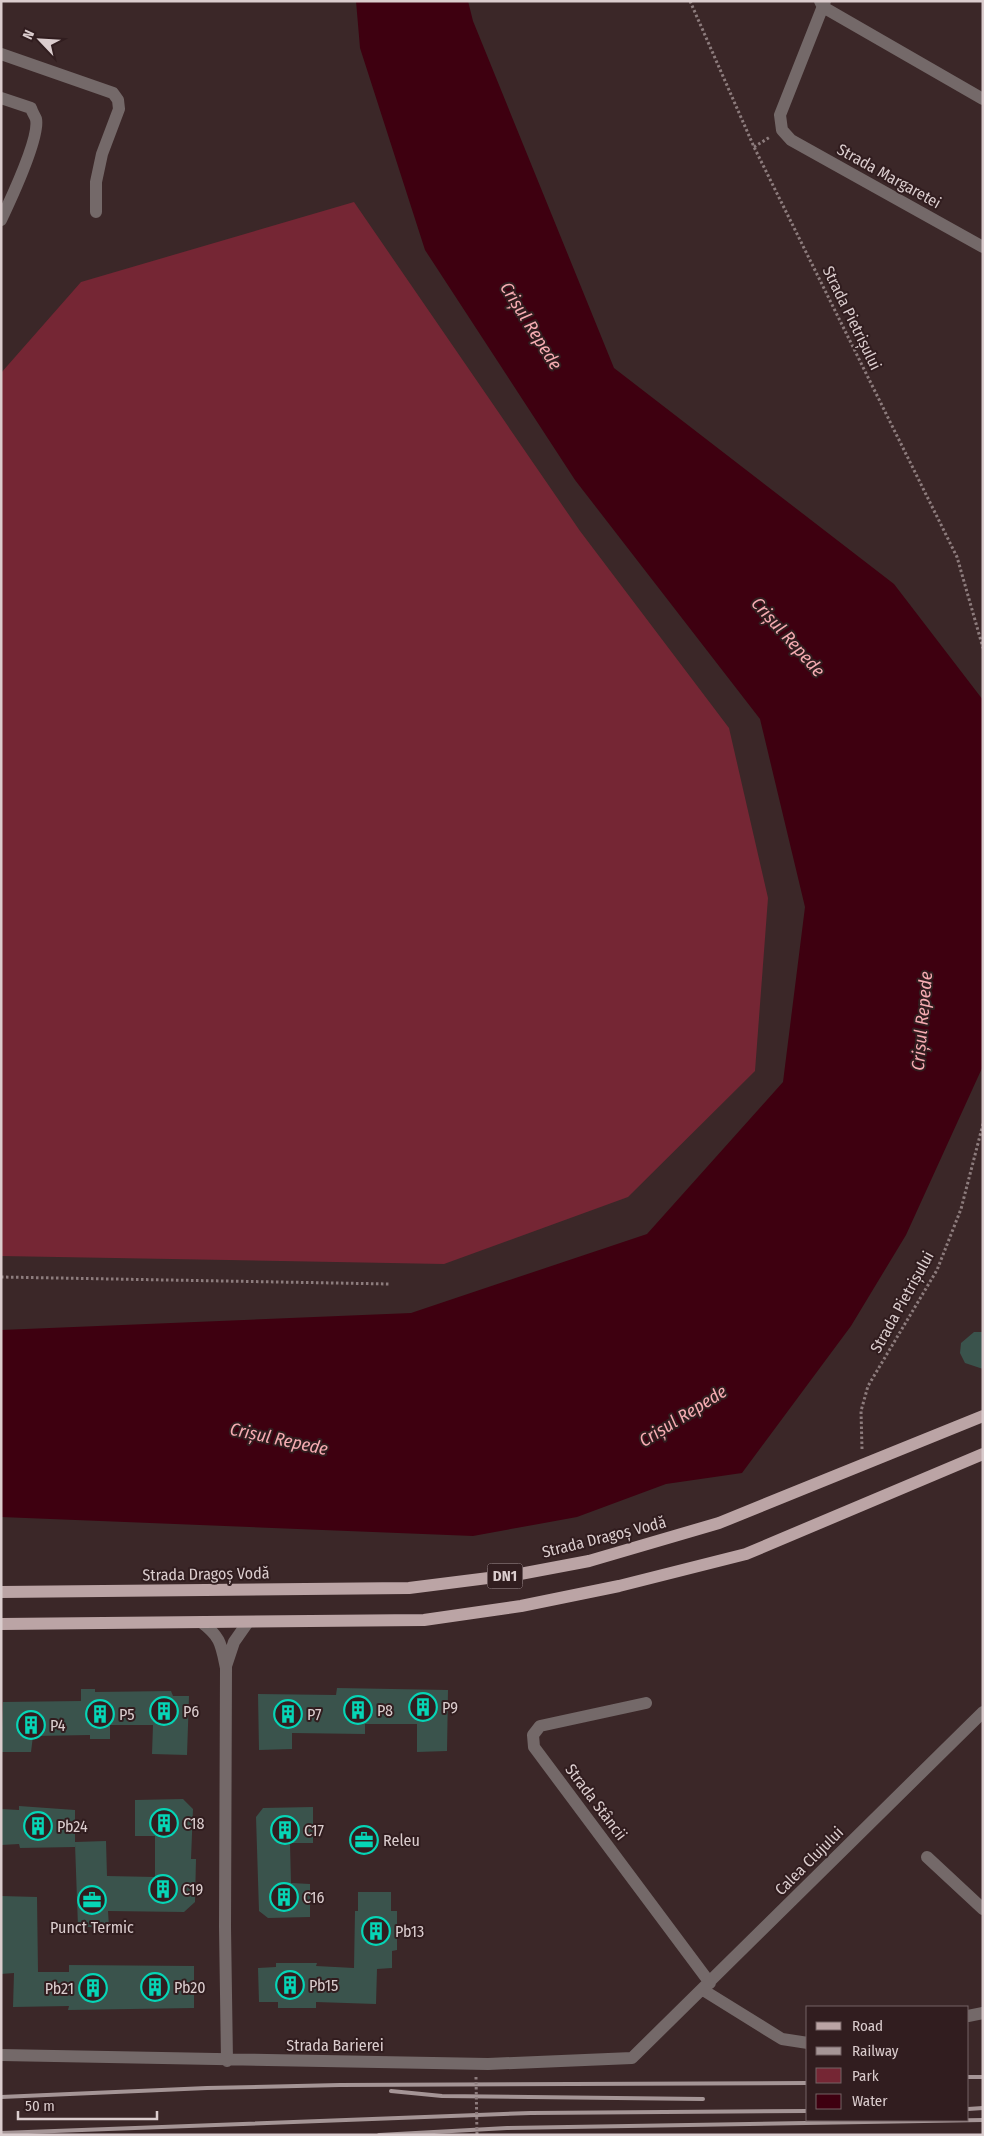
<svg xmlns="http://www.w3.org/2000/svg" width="984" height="2136" viewBox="0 0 984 2136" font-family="'Fira Sans Condensed',sans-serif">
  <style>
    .green { fill: #752634 }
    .water { fill: #3e0010 }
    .building { fill: #3a534c }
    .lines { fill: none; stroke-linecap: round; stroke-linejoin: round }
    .path { stroke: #8d7c7d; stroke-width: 3; stroke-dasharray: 2.5 2.5; stroke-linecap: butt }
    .minor { stroke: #746969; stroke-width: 12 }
    .major { stroke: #bba4a5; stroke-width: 12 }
    .rail { stroke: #a59596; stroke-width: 4 }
    .path-bridge { stroke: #8d7c7d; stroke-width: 3; stroke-dasharray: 2.5 2.5; stroke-linecap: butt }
    .labels { text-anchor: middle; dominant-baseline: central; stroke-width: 4; stroke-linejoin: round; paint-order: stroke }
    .shield { fill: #311d1f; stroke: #a8989a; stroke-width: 1 }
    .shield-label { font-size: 15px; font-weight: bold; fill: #dbcdce }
    .street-label { font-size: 16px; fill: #dbcdce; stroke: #311d1f }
    .poi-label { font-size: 16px; fill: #dbcdce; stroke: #311d1f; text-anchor: start }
    .water-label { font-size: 18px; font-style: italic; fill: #f6acb2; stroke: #311d1f }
  </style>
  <rect width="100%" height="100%" fill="#3b2728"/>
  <path class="green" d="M354,202L580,531L729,728L768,898L755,1071L628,1197L444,1264L1,1256V373L81,282Z"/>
  <path class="water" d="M356,1H468L473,21L614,368L894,584L983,700V1066L906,1235L851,1326L742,1473L666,1484L577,1517L473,1536L1,1517V1330L411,1313L647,1234L783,1082L805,907L760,719L575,480L425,250L360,48Z"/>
  <path class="building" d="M974,1332H983V1369L965,1363L960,1353L961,1343Z
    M337,1688L448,1690L447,1751L417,1752V1724H365V1734L292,1733V1749L259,1750L258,1694L336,1695Z
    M81,1689H95V1692L171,1691L173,1696H189L187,1755L152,1754L153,1725H110V1739H90V1735L33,1736L31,1752H1L3,1702L81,1701Z
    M183,1799L193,1809L191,1859H196L195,1902L184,1912L108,1911L109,1927H78L75,1844V1847L20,1848L19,1844L1,1845V1809L19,1810V1806L75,1810V1842L106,1841L107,1876L155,1877V1836H135V1800Z
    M313,1807V1843H290L291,1883L310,1884V1917L268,1918L259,1911L256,1817L263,1808Z
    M357,1832L372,1833L371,1847L356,1846Z
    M358,1892H391V1911H397V1950L392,1951V1968L377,1969L376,2004L316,2002V2008H278V2002H259L258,1968L276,1967V1963H317L316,1966L354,1968L355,1911H358Z
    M1,1896L37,1897L38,1972H69V1965L194,1966V2008L68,2010L69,2006L13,2007L14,1973L1,1974Z"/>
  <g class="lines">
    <path class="path" d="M690,1L754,147L957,557L983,648
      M754,147L770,137
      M1,1277L390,1284
      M862,1449L861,1411L868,1386L937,1270L961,1209L983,1124"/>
    <path class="minor" d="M820,1L823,7L983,99
      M825,1L780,115L782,130L791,140L983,247
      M1,54L113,93L118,100L119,109L102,154L96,182V212
      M1,98L31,108C32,112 35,116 36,119C40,137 10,201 1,220
      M201,1622C221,1637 221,1644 226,1668L225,1927L227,2061
      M226,1666L234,1642L248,1622
      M646,1703L540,1726L533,1735L534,1747L710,1983
      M927,1857L983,1909
      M703,1990L782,2039L808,2043
      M968,2016L983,2013
      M1,2055L488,2064L632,2058L983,1712"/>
    <path class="major" d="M1,1592L409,1588L520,1574L589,1561L719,1523L983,1416
      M1,1624L424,1620L521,1606L619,1586L746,1554L983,1454"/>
    <path class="rail" d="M968,2077H983
      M391,2091L442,2096L703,2099
      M1,2097L207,2088L340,2085L808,2083
      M968,2109L983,2108
      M1,2133L531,2113L808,2111
      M379,2135L507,2128L983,2120"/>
    <path class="path-bridge" d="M476,2077L477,2135"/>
  </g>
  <defs>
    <symbol id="building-ring" viewBox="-11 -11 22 22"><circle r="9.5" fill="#311d1f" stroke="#06d5b6" stroke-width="1.5"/><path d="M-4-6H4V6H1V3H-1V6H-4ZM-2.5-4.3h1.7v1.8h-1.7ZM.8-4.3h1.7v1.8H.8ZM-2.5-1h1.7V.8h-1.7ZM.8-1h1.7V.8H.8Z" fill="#06d5b6"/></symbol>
    <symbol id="office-ring" viewBox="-11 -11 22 22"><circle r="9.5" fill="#311d1f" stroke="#06d5b6" stroke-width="1.5"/><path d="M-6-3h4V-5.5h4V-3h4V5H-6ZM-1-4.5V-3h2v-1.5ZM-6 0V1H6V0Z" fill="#06d5b6"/></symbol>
  </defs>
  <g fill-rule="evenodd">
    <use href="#building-ring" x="407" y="1691" width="32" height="32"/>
    <use href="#building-ring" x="342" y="1694" width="32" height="32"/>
    <use href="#building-ring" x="148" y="1695" width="32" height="32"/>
    <use href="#building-ring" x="84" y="1698" width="32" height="32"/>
    <use href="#building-ring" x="272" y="1698" width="32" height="32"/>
    <use href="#building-ring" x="15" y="1709" width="32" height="32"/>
    <use href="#building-ring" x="148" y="1807" width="32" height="32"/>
    <use href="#building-ring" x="22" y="1810" width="32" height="32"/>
    <use href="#building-ring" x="269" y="1814" width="32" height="32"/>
    <use href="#office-ring" x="348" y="1824" width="32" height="32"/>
    <use href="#building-ring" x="147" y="1873" width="32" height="32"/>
    <use href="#building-ring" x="268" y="1881" width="32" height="32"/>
    <use href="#office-ring" x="76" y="1884" width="32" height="32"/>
    <use href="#building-ring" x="360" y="1915" width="32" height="32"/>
    <use href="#building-ring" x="274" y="1969" width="32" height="32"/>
    <use href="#building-ring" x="139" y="1971" width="32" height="32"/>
    <use href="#building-ring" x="77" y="1972" width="32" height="32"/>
  </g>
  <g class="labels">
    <rect class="shield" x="487.5" y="1563.5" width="35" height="25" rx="4"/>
    <g class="shield-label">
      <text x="505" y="1576">DN1</text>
    </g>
    <g class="street-label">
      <text transform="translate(889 176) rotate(29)">Strada Margaretei</text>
      <text transform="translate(852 318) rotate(64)">Strada Pietrișului</text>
      <text transform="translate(902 1302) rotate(-61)">Strada Pietrișului</text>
      <text transform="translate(604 1537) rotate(-14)">Strada Dragoș Vodă</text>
      <text transform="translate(206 1574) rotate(-1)">Strada Dragoș Vodă</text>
      <text transform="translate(596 1802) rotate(53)">Strada Stâncii</text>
      <text transform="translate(809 1861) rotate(-45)">Calea Clujului</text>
      <text x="335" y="2045">Strada Barierei</text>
    </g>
    <g class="poi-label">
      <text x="442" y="1707">P9</text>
      <text x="377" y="1710">P8</text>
      <text x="183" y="1711">P6</text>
      <text x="119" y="1714">P5</text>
      <text x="307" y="1714">P7</text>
      <text x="50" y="1725">P4</text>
      <text x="183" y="1823">C18</text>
      <text x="57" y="1826">Pb24</text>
      <text x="304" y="1830">C17</text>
      <text x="383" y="1840">Releu</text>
      <text x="182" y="1889">C19</text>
      <text x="303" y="1897">C16</text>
      <text x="92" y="1927" text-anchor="middle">Punct Termic</text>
      <text x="395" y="1931">Pb13</text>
      <text x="309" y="1985">Pb15</text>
      <text x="174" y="1987">Pb20</text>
      <text x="74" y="1988" text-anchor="end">Pb21</text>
    </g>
    <g class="water-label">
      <text transform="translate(531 326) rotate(58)">Crișul Repede</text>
      <text transform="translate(788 637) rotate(48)">Crișul Repede</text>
      <text transform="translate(922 1021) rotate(-85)">Crișul Repede</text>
      <text transform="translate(683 1416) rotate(-32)">Crișul Repede</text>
      <text transform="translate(279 1439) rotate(12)">Crișul Repede</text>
    </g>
  </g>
  <rect width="984" height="2136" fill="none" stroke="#dbcdce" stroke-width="5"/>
  <rect x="806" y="2006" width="162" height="115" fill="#311d1f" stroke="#756365"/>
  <rect x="816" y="2022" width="25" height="8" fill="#bba4a5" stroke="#756365"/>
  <text x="852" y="2031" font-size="15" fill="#dbcdce">Road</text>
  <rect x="816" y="2047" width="25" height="8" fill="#a59596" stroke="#756365"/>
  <text x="852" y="2056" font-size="15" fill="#dbcdce">Railway</text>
  <rect x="816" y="2068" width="25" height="15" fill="#752634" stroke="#756365"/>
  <text x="852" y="2081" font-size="15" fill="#dbcdce">Park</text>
  <rect x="816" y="2094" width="25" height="15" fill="#3e0010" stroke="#756365"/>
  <text x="852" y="2106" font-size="15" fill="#dbcdce">Water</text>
  <g transform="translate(40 40) rotate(295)" stroke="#311d1f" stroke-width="4" paint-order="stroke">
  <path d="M0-4L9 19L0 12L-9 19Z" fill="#dbcdce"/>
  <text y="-8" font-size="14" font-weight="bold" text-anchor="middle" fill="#dbcdce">N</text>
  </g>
  <path d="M18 2111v8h139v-8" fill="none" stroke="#dbcdce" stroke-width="2.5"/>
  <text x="25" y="2111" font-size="15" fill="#dbcdce" stroke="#311d1f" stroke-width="4" paint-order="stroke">50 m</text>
</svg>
